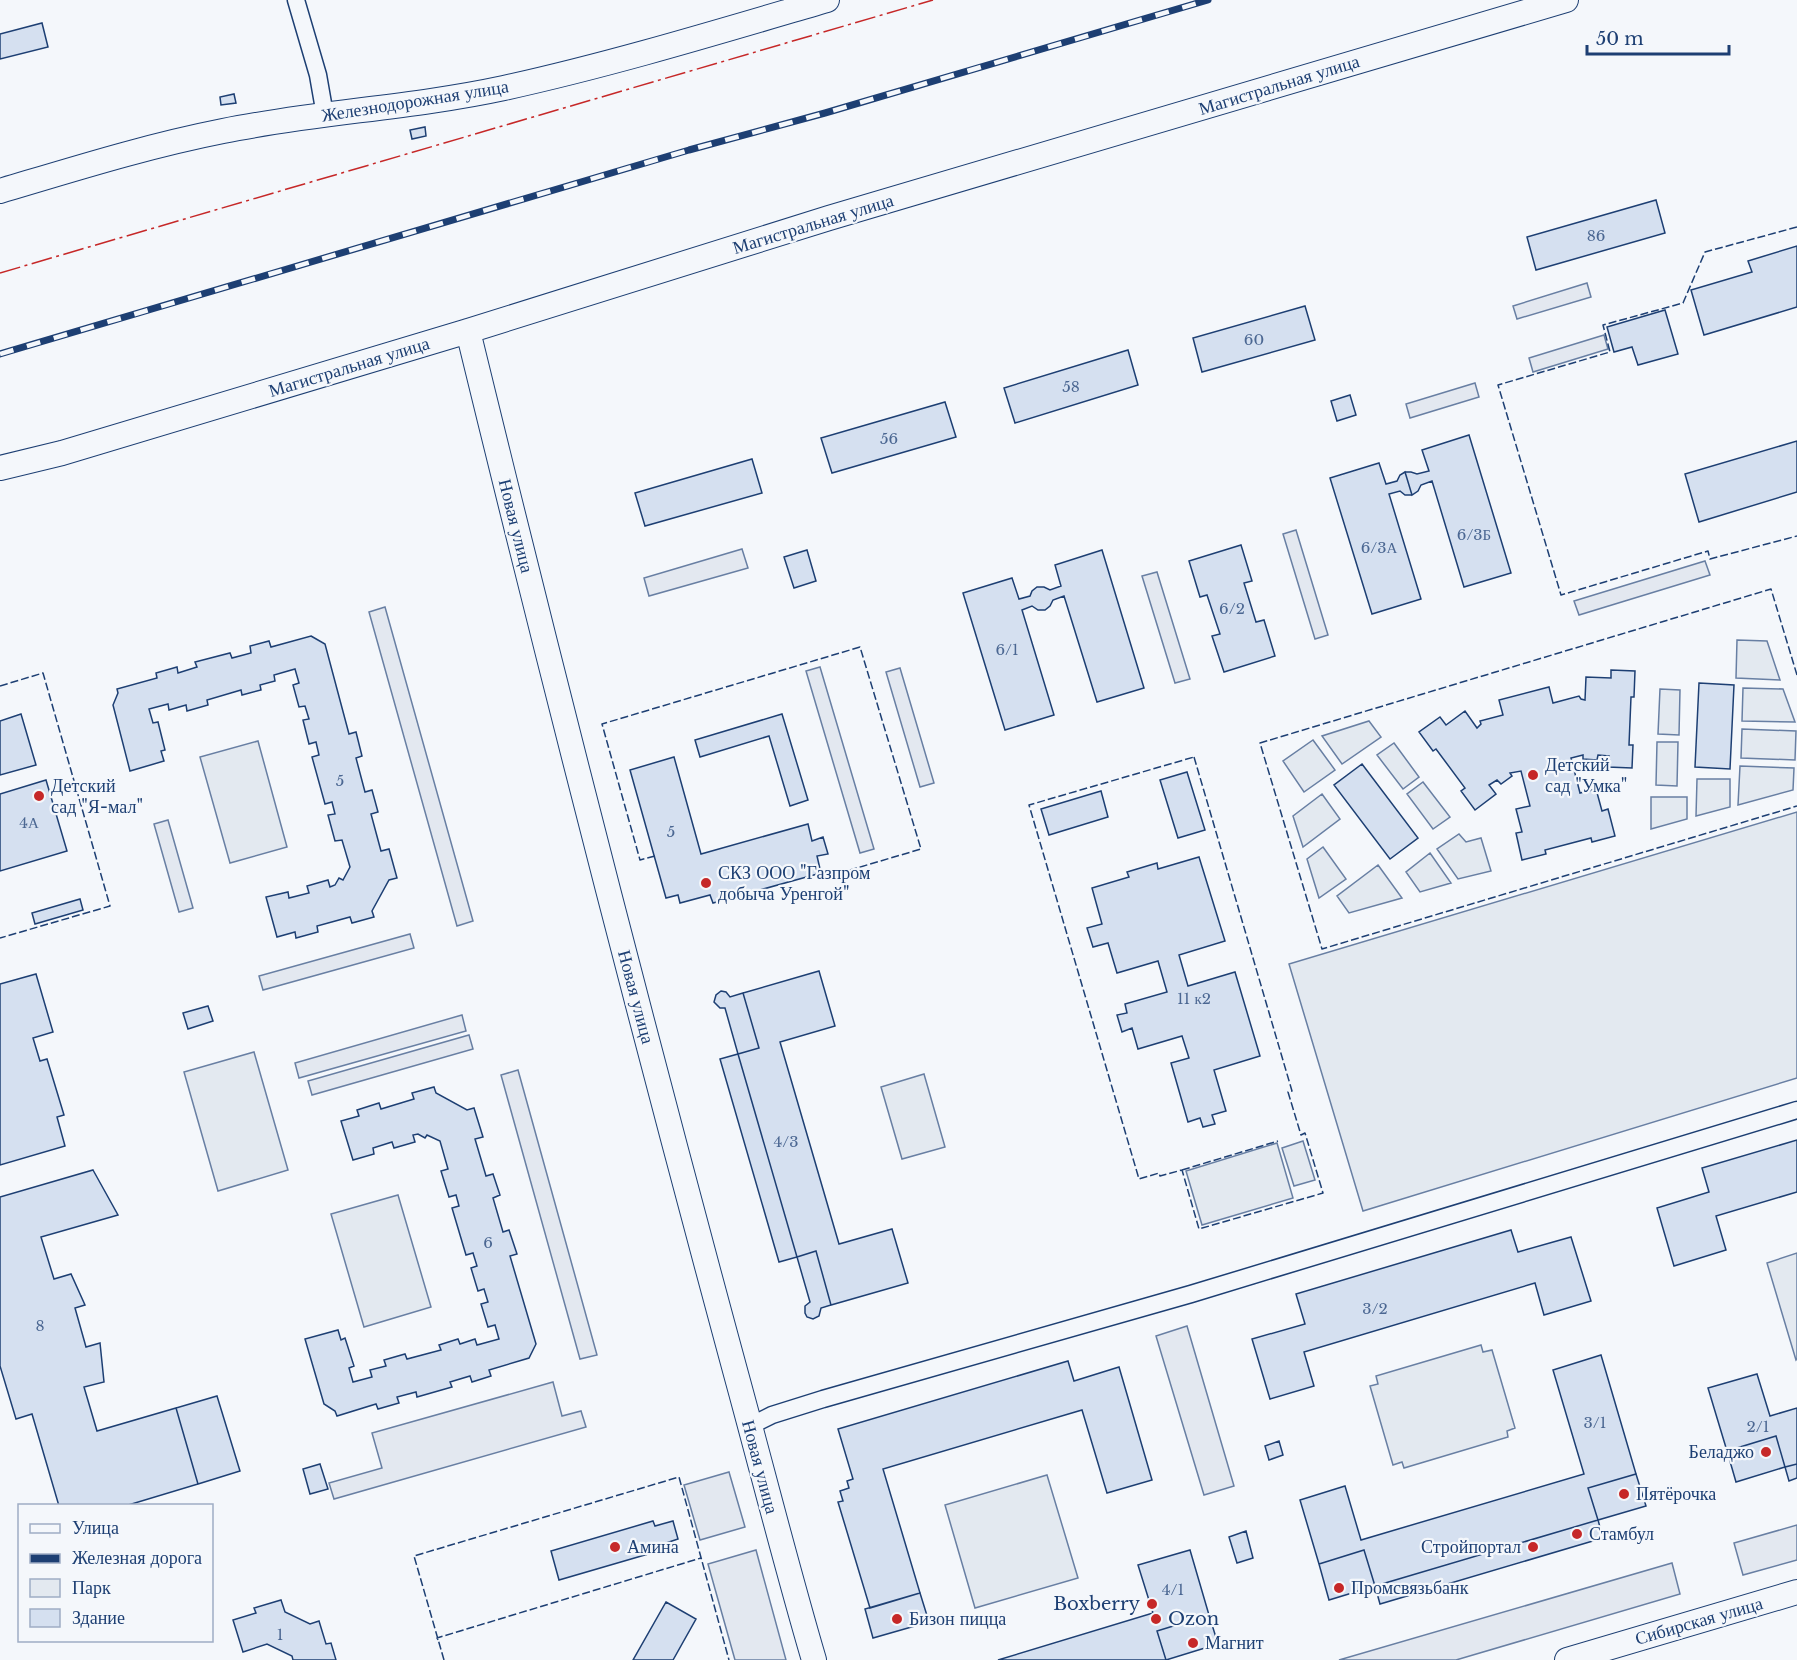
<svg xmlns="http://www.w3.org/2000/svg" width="1797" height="1660" viewBox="0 0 1797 1660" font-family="'Libre Baskerville',serif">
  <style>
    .green { fill: #e3e9f0; stroke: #687fa3; stroke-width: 1.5 }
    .parking { fill: #e3e8f0; stroke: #687fa3; stroke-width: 1.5 }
    .building { fill: #d5e0f0; stroke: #1d3f73; stroke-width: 1.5 }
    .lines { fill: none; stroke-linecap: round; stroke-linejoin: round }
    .street-casing { stroke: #1d3f73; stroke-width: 19 }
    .secondary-casing { stroke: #1d3f73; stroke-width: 26 }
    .street { stroke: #f4f7fb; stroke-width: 16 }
    .secondary { stroke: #f4f7fb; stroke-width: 24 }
    .rail-casing { stroke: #1d3f73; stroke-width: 7 }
    .rail { stroke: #f4f7fb; stroke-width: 4.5; stroke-dasharray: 14; stroke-linecap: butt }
    .fence { stroke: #1d3f73; stroke-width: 1.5; stroke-dasharray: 8 3; stroke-linecap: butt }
    .power { stroke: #c62828; stroke-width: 1.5; stroke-dasharray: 21 4.5 3 4.5; stroke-linecap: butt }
    .poi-dot { fill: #c62828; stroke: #f4f7fb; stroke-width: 2 }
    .labels { text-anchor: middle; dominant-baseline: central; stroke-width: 4.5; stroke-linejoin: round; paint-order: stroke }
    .number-label { font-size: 15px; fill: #4b6792 }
    .street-label { font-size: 18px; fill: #1d3f73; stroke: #f4f7fb }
    .poi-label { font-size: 18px; fill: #1d3f73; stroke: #f4f7fb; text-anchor: start }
  </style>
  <rect width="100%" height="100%" fill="#f4f7fb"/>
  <path class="green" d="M1737,640L1767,641L1780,680L1736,678Z
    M1743,688L1783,689L1795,722L1742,721Z
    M1660,689L1680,690L1679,735L1658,734Z
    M1369,721L1381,737L1342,764L1322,736Z
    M1742,729L1796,731L1795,760L1741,758Z
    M1313,740L1335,770L1304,792L1283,761Z
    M258,741L287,847L230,863L200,757Z
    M1657,742H1678L1677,786L1656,785Z
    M1394,743L1419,777L1403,789L1377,755Z
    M1740,766L1794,768L1793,790L1738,805Z
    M1697,779H1730V807L1696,816Z
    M1423,782L1450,817L1433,829L1407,794Z
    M1322,794L1340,819L1303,847L1293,816Z
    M1651,797H1687V819L1651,829Z
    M1797,812V1078L1363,1211L1289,964Z
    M1459,834L1466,842L1481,838L1491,871L1458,879L1437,849Z
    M1323,847L1346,879L1319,898L1307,859Z
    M1430,853L1451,883L1420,892L1406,872Z
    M1378,865L1402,898L1349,913L1337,896Z
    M254,1052L288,1170L218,1191L184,1072Z
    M924,1074L945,1147L902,1159L881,1087Z
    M1303,1141L1315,1180L1294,1186L1282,1148Z
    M1277,1143L1293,1198L1202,1225L1186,1171Z
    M398,1195L431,1307L364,1327L331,1214Z
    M1797,1253V1359L1796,1360L1767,1263Z
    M1481,1345L1483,1352L1492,1350L1515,1428L1507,1431L1508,1437L1404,1468L1402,1462L1393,1465L1370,1386L1378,1384L1376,1376Z
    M1047,1475L1078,1578L975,1608L945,1505Z"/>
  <path class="parking" d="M1587,283L1591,297L1517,319L1513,306Z
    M1604,335L1608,349L1533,372L1529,358Z
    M1475,383L1479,397L1410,418L1406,404Z
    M1296,530L1328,635L1315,639L1283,534Z
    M742,549L748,568L649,596L644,578Z
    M1705,561L1710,575L1579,615L1574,601Z
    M1157,572L1190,679L1175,683L1142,576Z
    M385,607L473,921L457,926L369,612Z
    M820,667L874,849L860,853L806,671Z
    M900,668L934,783L920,787L886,672Z
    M168,820L193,908L179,912L154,824Z
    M410,934L414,948L263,990L259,976Z
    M462,1015L466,1031L299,1078L295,1063Z
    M469,1035L473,1049L312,1095L308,1081Z
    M518,1070L597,1355L580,1359L501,1075Z
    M1187,1326L1234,1486L1204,1495L1156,1336Z
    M553,1382L562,1416L581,1411L586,1427L334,1499L329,1483L382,1468L372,1433Z
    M729,1472L745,1527L700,1540L684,1485Z
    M1797,1525V1560L1743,1575L1734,1543Z
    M756,1550L786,1660H735L708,1564Z
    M1672,1563L1680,1594L1456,1660H1339Z"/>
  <path class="building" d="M42,23L48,47L0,59V34Z
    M234,94L236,103L221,105L220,97Z
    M425,127L426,136L412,139L410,130Z
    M1656,200L1665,233L1536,270L1527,237Z
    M1797,246V307L1704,335L1691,290L1752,272L1748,261Z
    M1305,306L1315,340L1202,372L1193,338Z
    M1665,310L1678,354L1638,365L1632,347L1614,352L1607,327Z
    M1128,350L1138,385L1015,423L1004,388Z
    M1350,395L1356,415L1337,421L1331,401Z
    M945,402L956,437L832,473L821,438Z
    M1469,435L1511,573L1464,587L1432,481L1421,485L1418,491L1412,495L1405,472H1411L1417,474L1429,471L1422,450Z
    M1797,441V492L1699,522L1685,474Z
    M752,459L762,493L645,526L635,493Z
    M1379,463L1386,484L1397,481L1400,475L1405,472L1412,495H1405L1400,491L1389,494L1421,599L1372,614L1330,478Z
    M1241,545L1252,581L1244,583L1256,622L1264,620L1275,656L1224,672L1212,636L1220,634L1207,595L1200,597L1189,561Z
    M807,550L816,581L794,588L784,557Z
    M1102,550L1144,688L1097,702L1064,596L1053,600L1050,606L1045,610H1038L1032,606L1022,610L1054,715L1005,730L963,593L1012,578L1019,599L1030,596L1032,591L1037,587H1044L1050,590L1061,586L1055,565Z
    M311,636L325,644L349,734L356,732L362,756L356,758L365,792L372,790L378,812L371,814L381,851L389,849L397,878L389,880L372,911L374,917L352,923L350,917L317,926L318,932L296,938L295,932L277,937L266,897L288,892L289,898L309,893L307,886L328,880L330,887L335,885L339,878L343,880L350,867L342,840L335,841L328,815L335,814L332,802L325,804L312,757L319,755L316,742L309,744L303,720L309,719L305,706L299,707L293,685L299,683L295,669L274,675L275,681L260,685L261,690L242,695L241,690L207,700L208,705L187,711L186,705L169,710L168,704L149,709L153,723L158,722L165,750L161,751L164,761L130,771L113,705L118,693L117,689L157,678L156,673L177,667L178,673L197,667L195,662L230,653L232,658L251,653L250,646L269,641L271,647Z
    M1611,670L1635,671L1634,697H1631L1629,745H1633L1632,768L1608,767L1609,756L1598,755L1597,760L1583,759V755L1571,758L1580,793L1596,789L1602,811L1608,809L1615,836L1592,842L1591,838L1545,850L1546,854L1522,860L1516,833L1522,832L1516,809L1530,806L1521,771L1510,773L1512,776L1501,784L1497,780L1489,785L1496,794L1475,810L1461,791L1465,788L1436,749L1433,751L1419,732L1440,717L1446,725L1465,711L1477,728L1481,724L1480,721L1503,715L1499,700L1549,687L1553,703L1579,696L1581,699L1585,700L1586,677L1611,678Z
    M1699,683L1734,685L1730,769L1695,767Z
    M21,714L36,765L0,775V721Z
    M782,714L808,800L790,806L769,736L700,757L695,740Z
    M674,757L701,854L808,824L812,841L823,837L828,854L817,856L821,873L713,903L710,895L680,903L678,895L666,898L630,770Z
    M1362,764L1418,838L1390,859L1334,785Z
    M1187,772L1205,830L1178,838L1160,780Z
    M46,780L67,851L0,871V794Z
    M1101,791L1108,817L1049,835L1041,809Z
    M1199,857L1225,941L1179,955L1188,986L1235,972L1260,1056L1214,1070L1226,1111L1212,1115L1215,1124L1203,1127L1200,1118L1188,1122L1171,1063L1189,1058L1182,1036L1138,1049L1132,1028L1122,1032L1117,1015L1127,1013L1125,1004L1167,992L1158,961L1117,973L1108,943L1093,947L1087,928L1102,924L1092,888L1129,877L1127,872L1157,863L1158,869Z
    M80,899L83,910L35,924L32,913Z
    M819,971L835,1026L780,1042L839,1244L892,1229L908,1283L831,1305L816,1251L797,1257L738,1054L759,1048L743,993Z
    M36,974L53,1032L33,1038L40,1061L47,1059L64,1115L57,1117L65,1146L0,1165V984Z
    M721,991L726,992L730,997L743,993L759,1048L738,1054L725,1008H720L714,1002L716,995Z
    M208,1006L213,1021L188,1029L183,1013Z
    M738,1054L797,1257L779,1262L720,1059Z
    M434,1087L436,1093L467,1110L474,1108L483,1137L475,1139L486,1176L493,1174L500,1195L493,1198L503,1232L509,1230L517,1254L510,1256L536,1344L529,1358L489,1370L491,1376L472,1382L470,1376L450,1382L452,1387L417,1397L416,1392L397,1397L399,1403L378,1409L376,1404L337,1416L335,1411L324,1404L305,1339L338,1330L341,1340L345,1338L354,1366L349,1368L353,1382L372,1377L370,1370L386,1366L384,1360L405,1354L407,1359L441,1350L439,1345L458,1339L460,1344L475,1339L477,1345L499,1339L495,1325L488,1327L481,1304L488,1302L484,1289L478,1291L471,1268L477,1266L473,1253L466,1255L452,1208L459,1206L456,1195L449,1197L441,1171L448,1169L440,1141L427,1135L425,1138L418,1134L413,1135L415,1142L394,1148L392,1142L373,1148L374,1154L353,1160L341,1121L359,1116L357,1110L379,1103L381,1109L414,1099L412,1093Z
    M1797,1140V1192L1716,1216L1726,1250L1674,1266L1657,1208L1709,1192L1702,1168Z
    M93,1170L118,1215L41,1237L54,1279L71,1274L85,1305L75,1308L86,1347L100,1343L104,1382L84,1387L97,1431L176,1408L198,1484L125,1506H59L32,1414L16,1419L0,1366V1197Z
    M1511,1230L1518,1252L1571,1237L1591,1301L1544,1315L1535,1283L1304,1352L1314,1386L1270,1399L1252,1339L1305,1324L1296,1294Z
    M816,1251L831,1305L821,1308L819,1316L813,1319L807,1317L805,1313V1306L810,1302L797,1257Z
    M1601,1355L1636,1474L1588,1488L1598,1520L1375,1586L1364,1550L1319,1564L1300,1500L1345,1486L1361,1540L1584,1474L1553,1370Z
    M1068,1361L1074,1381L1119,1367L1152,1480L1107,1493L1082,1410L883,1469L920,1593L870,1608L838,1502L843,1501L840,1491L849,1488L847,1481L853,1479L838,1429Z
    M1757,1374L1770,1416L1797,1408V1464L1785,1467L1776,1436L1727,1451L1708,1388Z
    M217,1396L240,1471L198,1484L176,1408Z
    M1776,1436L1785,1467L1736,1482L1727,1451Z
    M1279,1441L1283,1455L1269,1460L1265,1446Z
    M320,1464L328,1489L310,1494L303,1469Z
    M1797,1464V1478L1789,1481L1785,1467Z
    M1636,1474L1646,1506L1598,1520L1588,1488Z
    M1598,1520L1603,1538L1380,1604L1375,1586Z
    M653,1521L655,1526L673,1521L678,1539L660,1545L662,1550L559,1580L551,1551Z
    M1246,1531L1253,1558L1237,1563L1229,1537Z
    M1190,1550L1209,1615L1157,1631L1166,1660H998L1153,1613L1138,1565Z
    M1364,1550L1375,1586L1329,1600L1319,1564Z
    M920,1593L929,1622L873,1638L865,1609Z
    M281,1600L285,1612L310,1624L319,1621L326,1644L331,1643L336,1660H293L292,1656L267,1644L243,1652L233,1620L256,1613L254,1608Z
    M666,1602L696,1619L673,1660H633Z
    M1209,1615L1218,1644L1166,1660L1157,1631Z"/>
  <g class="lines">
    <defs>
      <path id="street" d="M296,0L318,75L325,115
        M750,1426L772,1415L823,1399L1191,1294L1797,1110"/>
      <path id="secondary" d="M0,191C74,169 147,146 223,131C316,112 411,108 504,88C613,64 721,31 827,0
        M468,331C553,680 642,1027 736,1374C762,1469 786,1565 814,1660
        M0,468L62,453L468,331L829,218L1566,0
        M1567,1660L1797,1592"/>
    </defs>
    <use href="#street" class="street-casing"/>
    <use href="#secondary" class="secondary-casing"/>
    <use href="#street" class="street"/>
    <use href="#secondary" class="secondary"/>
    <defs>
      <path id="rail" d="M0,354L689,150L825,113L1208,0"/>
    </defs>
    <use href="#rail" class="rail-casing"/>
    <use href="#rail" class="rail"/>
    <path class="fence" d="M1797,227L1705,252L1683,303L1603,325L1610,352L1498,385L1561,595L1708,551L1710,559L1797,536
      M1797,675L1771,589L1260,743L1322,949L1797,806
      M0,686L43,673L110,906L0,938
      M1194,757L1292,1091L1288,1092L1301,1135L1305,1133L1323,1193L1199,1229L1182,1170L1160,1176L1159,1173L1139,1179L1029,805Z
      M655,856L640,860L602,724L860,647L921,849L823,878L821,873
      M1182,1170L1278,1141
      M438,1640L437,1638L701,1558
      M444,1660L414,1556L679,1477L729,1660"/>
    <path class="power" d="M0,273L933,0"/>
  </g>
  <g class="poi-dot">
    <circle cx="1533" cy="775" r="6"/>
    <circle cx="39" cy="796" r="6"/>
    <circle cx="706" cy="883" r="6"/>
    <circle cx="1766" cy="1452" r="6"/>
    <circle cx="1624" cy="1494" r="6"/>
    <circle cx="1577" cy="1534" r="6"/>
    <circle cx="615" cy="1547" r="6"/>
    <circle cx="1533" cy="1547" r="6"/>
    <circle cx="1339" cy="1588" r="6"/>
    <circle cx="1152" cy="1604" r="6"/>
    <circle cx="897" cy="1619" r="6"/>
    <circle cx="1156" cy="1619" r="6"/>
    <circle cx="1193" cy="1643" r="6"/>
  </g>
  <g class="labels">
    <g class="number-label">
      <text x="1596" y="235">86</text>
      <text x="1254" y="339">60</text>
      <text x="1071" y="386">58</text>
      <text x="889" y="438">56</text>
      <text x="1474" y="534">6/3Б</text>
      <text x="1379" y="547">6/3А</text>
      <text x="1232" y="608">6/2</text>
      <text x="1007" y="649">6/1</text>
      <text x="340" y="780">5</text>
      <text x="29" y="822">4А</text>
      <text x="671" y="831">5</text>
      <text x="1194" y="998">11 к2</text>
      <text x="786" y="1141">4/3</text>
      <text x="488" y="1242">6</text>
      <text x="1375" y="1308">3/2</text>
      <text x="40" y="1325">8</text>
      <text x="1595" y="1422">3/1</text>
      <text x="1758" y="1426">2/1</text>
      <text x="1173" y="1589">4/1</text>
      <text x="280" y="1634">1</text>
    </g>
    <g class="street-label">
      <text transform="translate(1279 85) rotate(-17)">Магистральная улица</text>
      <text transform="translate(415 101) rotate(-9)">Железнодорожная улица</text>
      <text transform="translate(813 224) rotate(-17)">Магистральная улица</text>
      <text transform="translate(349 367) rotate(-17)">Магистральная улица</text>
      <text transform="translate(516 526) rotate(76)">Новая улица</text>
      <text transform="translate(636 997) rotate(75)">Новая улица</text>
      <text transform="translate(760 1467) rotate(75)">Новая улица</text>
      <text transform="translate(1699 1621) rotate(-16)">Сибирская улица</text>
    </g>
    <g class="poi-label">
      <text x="1545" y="765">Детский<tspan x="1545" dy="21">сад "Умка"</tspan></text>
      <text x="51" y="786">Детский<tspan x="51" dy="21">сад "Я-мал"</tspan></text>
      <text x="718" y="873">СКЗ ООО "Газпром<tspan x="718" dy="21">добыча Уренгой"</tspan></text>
      <text x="1754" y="1452" text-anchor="end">Беладжо</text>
      <text x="1636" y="1494">Пятёрочка</text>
      <text x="1589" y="1534">Стамбул</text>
      <text x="627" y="1547">Амина</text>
      <text x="1521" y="1547" text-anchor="end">Стройпортал</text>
      <text x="1351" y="1588">Промсвязьбанк</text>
      <text x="1140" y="1604" text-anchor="end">Boxberry</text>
      <text x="909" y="1619">Бизон пицца</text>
      <text x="1168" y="1619">Ozon</text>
      <text x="1205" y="1643">Магнит</text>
    </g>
  </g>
  <rect x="18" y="1504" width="195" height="138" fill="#f4f7fb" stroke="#9eadc5" stroke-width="1.5"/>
  <rect x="30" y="1524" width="30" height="9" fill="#f4f7fb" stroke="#9eadc5" stroke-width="1.5"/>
  <text x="72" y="1534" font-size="18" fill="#1d3f73">Улица</text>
  <rect x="30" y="1554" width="30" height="9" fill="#1d3f73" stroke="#9eadc5" stroke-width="1.5"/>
  <text x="72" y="1564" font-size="18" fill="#1d3f73">Железная дорога</text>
  <rect x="30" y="1579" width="30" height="18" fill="#e3e9f0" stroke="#9eadc5" stroke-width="1.5"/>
  <text x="72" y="1594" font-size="18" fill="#1d3f73">Парк</text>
  <rect x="30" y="1609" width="30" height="18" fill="#d5e0f0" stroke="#9eadc5" stroke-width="1.5"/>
  <text x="72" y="1624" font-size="18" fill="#1d3f73">Здание</text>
  <path d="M1587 45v9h142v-9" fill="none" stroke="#1d3f73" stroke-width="3"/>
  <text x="1596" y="45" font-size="18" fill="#1d3f73" stroke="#f4f7fb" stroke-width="4.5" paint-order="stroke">50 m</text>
</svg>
